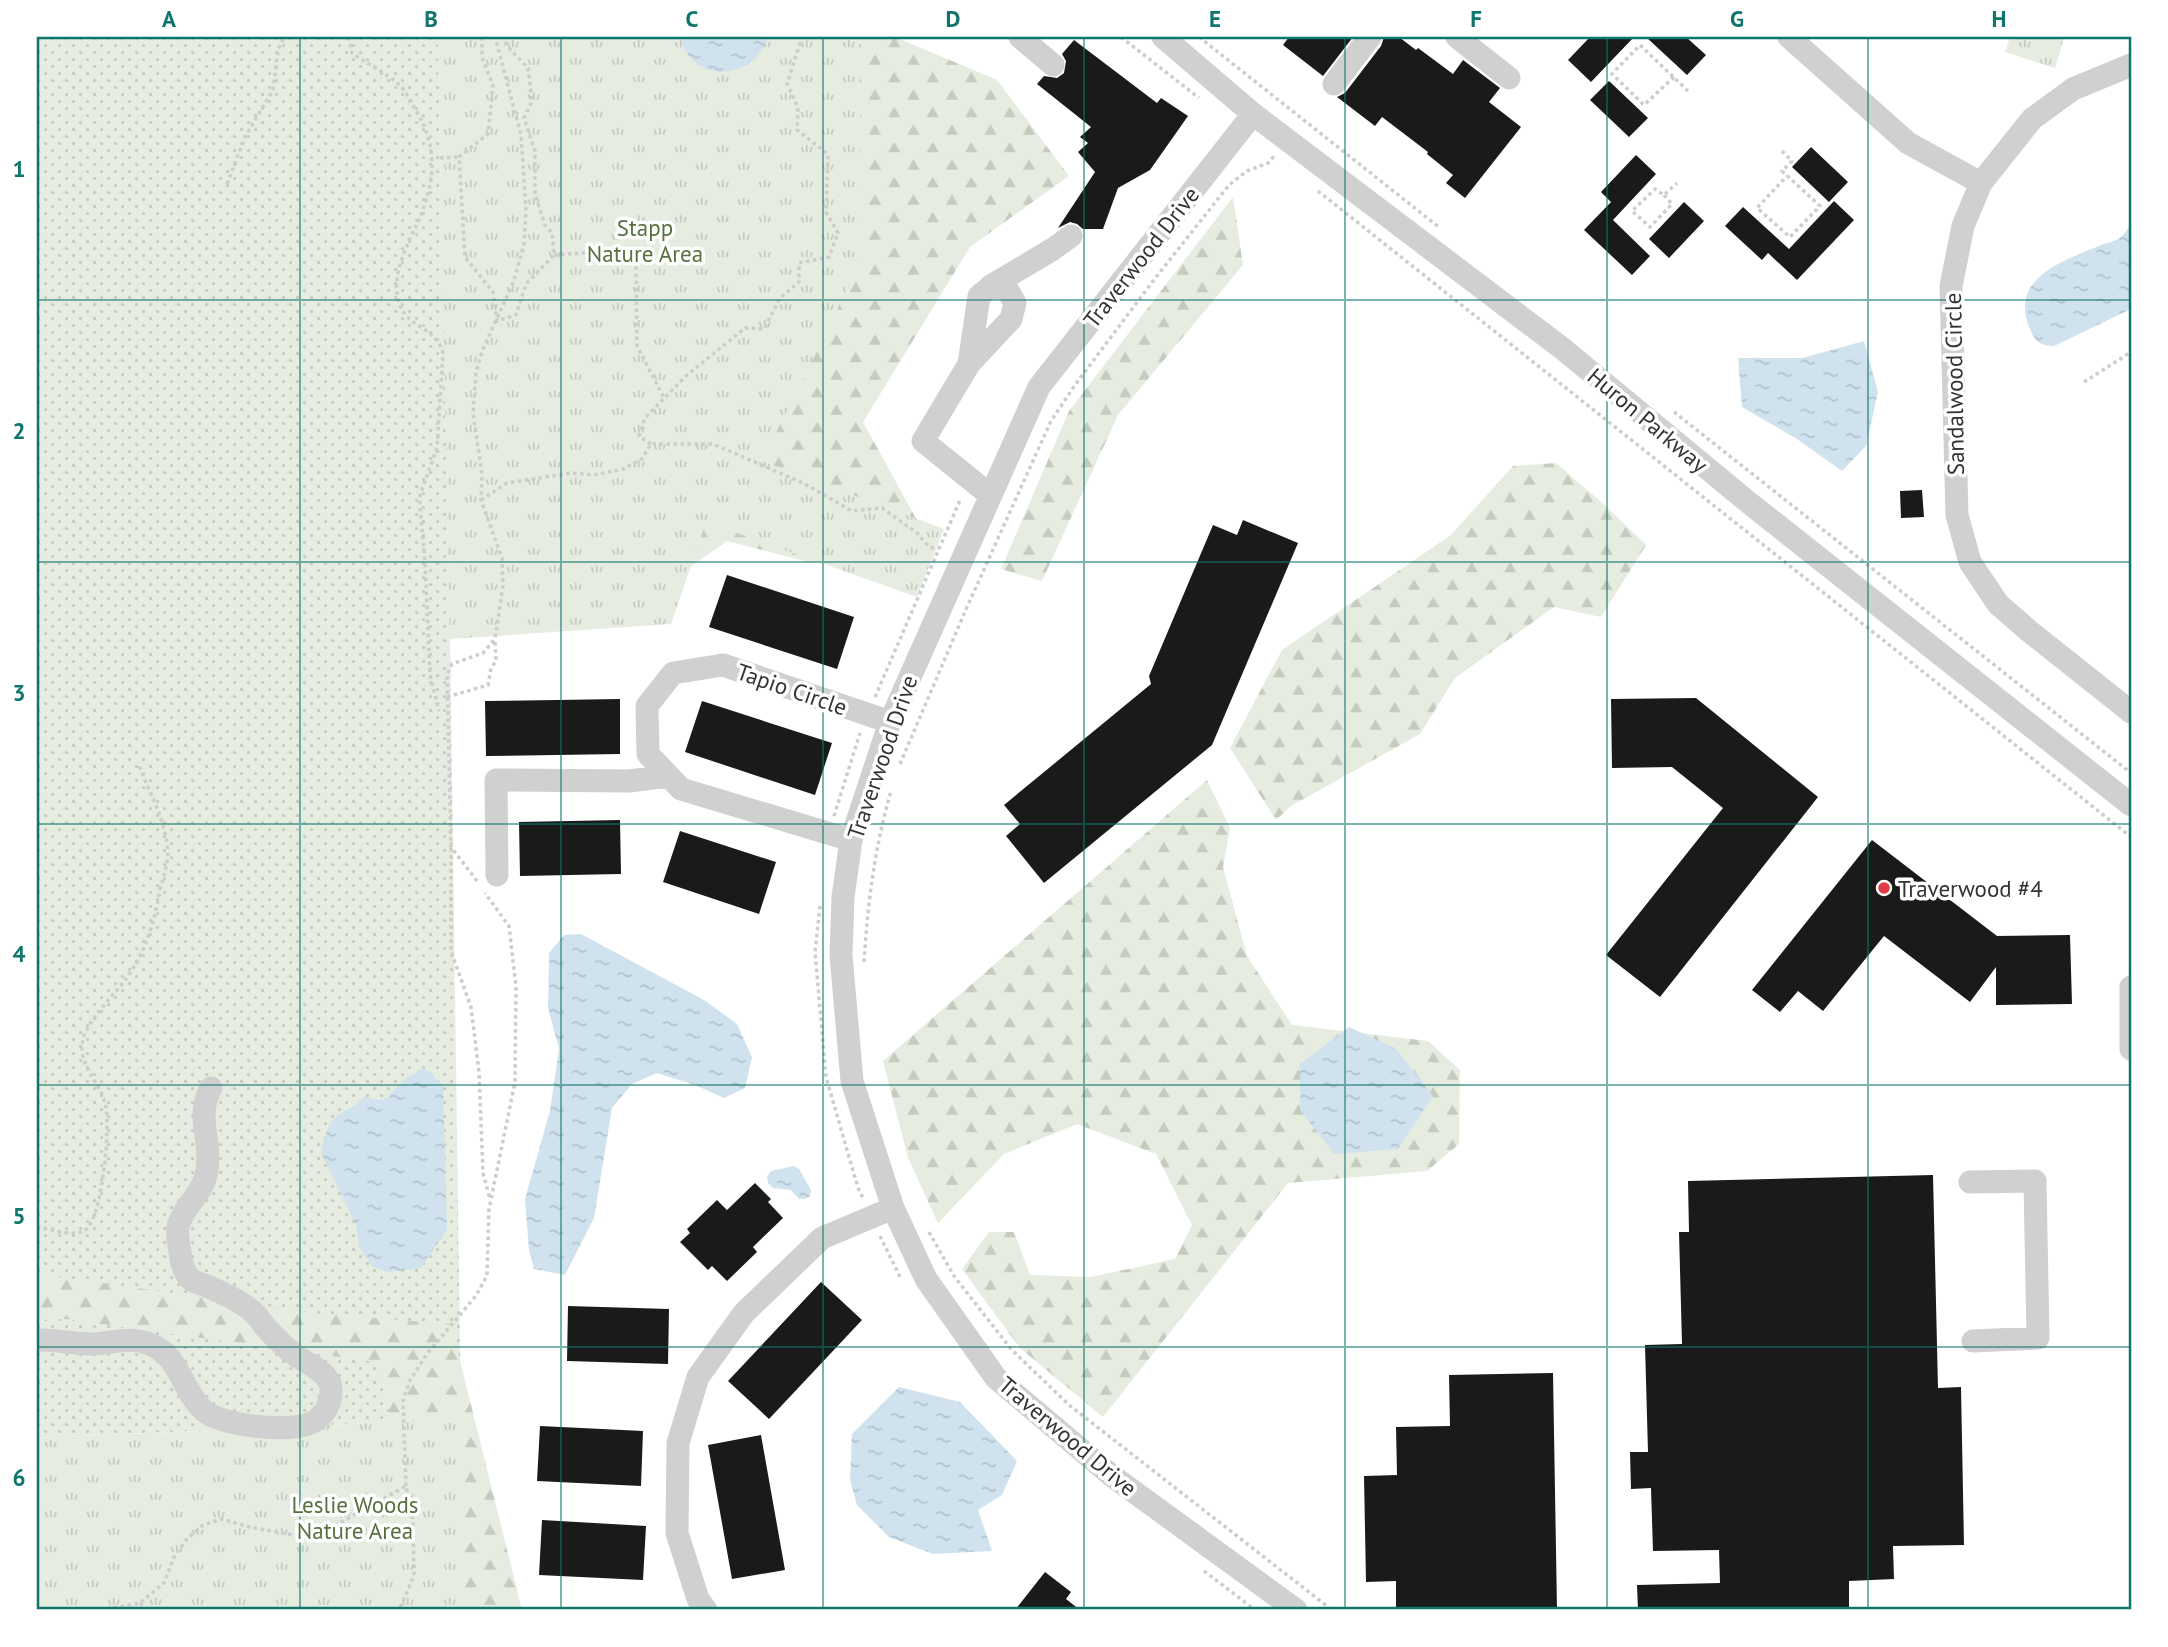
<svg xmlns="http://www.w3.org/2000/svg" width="2168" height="1647" viewBox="0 0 2168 1647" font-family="'PT Sans',sans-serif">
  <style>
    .grass { fill: url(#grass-dots) }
    .forest { fill: url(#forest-firs) }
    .park { fill: url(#park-tufts) }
    .water { fill: url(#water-ripples) }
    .building { fill: #1a1a1a }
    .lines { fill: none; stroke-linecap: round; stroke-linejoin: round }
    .path { stroke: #cdcdcd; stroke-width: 3.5; stroke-dasharray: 3.5 3.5; stroke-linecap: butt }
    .minor { stroke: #d0d0d0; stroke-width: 23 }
    .grid { fill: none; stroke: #0f766e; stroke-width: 2; stroke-opacity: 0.55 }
    .poi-dot { fill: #e63946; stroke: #fff; stroke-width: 2.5 }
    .labels { text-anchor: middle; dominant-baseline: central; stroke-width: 7; stroke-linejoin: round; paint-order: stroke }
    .park-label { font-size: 23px; fill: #56703f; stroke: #fff }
    .street-label { font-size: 23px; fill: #333; stroke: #fff }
    .poi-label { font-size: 23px; fill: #333; stroke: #fff; text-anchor: start }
    .neatline { fill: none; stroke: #0f766e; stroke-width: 2.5 }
    .grid-label { font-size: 23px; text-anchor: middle; font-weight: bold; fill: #0f766e }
  </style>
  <defs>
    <pattern id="grass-dots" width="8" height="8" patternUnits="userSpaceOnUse" patternTransform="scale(1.75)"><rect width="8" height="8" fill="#e6ecdf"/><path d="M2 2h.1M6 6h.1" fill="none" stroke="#c6cbc0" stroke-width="1.8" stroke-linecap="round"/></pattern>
    <pattern id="forest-firs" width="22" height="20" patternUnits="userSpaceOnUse" patternTransform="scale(1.75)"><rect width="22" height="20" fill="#e6ecdf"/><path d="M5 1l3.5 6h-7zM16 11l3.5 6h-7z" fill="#c6cbc0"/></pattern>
    <pattern id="park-tufts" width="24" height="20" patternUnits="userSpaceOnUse" patternTransform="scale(1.75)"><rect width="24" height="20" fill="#e6ecdf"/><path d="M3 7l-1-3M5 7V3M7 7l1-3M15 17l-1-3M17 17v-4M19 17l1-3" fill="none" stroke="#c6cbc0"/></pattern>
    <pattern id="water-ripples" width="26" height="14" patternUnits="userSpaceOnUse" patternTransform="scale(1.75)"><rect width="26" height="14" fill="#cfe2ee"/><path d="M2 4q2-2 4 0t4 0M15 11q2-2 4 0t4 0" fill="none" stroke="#b2c2cd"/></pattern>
  </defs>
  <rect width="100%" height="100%" fill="#fff"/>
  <path class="grass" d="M37,37H438L450,639L461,1419L37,1438Z"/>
  <path class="forest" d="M438,37H895L997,80L1069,176L970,247L863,422L926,537L812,563L727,541L610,623L450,639Z
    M1233,197L1243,265L1118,415L1042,581L1001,569L1069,411Z
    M1556,463L1608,508L1646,545L1601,617L1554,607L1455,678L1420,734L1291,806L1276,820L1230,748L1282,650L1451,535L1513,466Z
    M1207,780L1230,828L1223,867L1247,956L1292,1025L1428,1041L1460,1070L1459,1144L1427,1171L1288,1183L1103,1417L1020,1348L962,1269L989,1232H1014L1030,1275L1091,1277L1175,1259L1192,1225L1156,1154L1077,1124L1004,1154L938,1223L908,1158L883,1061Z
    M37,1274L323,1314L451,1324L522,1610H37L321,1454L392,1420L376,1362L65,1319L37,1320Z"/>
  <path class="park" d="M438,37H859L862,259L762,461L944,529L917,597L706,522L671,624L450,639Z
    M2010,37L2064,38L2055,68L2005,52Z
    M461,1419L465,1610H37V1438Z"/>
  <path class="water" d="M680,37H769C756,73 710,86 686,52C683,48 682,41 680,37Z
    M2131,224V309L2054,346C2041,346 2035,342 2030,329C2008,277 2064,261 2101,245C2107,243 2116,241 2121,237C2125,234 2128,228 2131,224Z
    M1864,341L1878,392L1866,446L1842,471L1797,439L1742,407L1738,358H1802Z
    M581,934L704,1000L737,1024L752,1057L745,1088L724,1098L695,1085L657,1073L632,1084L612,1108L594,1218L565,1275L534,1269L529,1250L525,1199L550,1111L559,1049L548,1008L549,953L564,935Z
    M1349,1027L1396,1049L1433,1096L1398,1149L1334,1154L1300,1110V1064Z
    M423,1068L432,1073L443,1088L447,1230L421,1268L388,1272L373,1267L359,1247L356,1225L321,1153C324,1141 326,1125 337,1116C346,1109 357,1107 364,1096C389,1106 387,1095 403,1081C409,1076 417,1072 423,1068Z
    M794,1166L799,1169L811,1190L810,1196L805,1199H799L791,1190L773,1188L768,1183L767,1176L771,1171Z
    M899,1387L960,1402L1017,1461L1002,1495L978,1510L992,1551L933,1554L889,1537L857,1505L850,1480L852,1434Z"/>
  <path class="building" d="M1289,37H1353L1323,76L1283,45Z
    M1384,37H1399L1416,50L1418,48L1453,74L1463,60L1500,88L1489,102L1521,127L1465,198L1446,183L1453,175L1427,154L1428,152L1382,117L1375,126L1337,97L1345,93L1381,46Z
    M1590,37H1634L1591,82L1568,60Z
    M1646,37H1686L1706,55L1687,75Z
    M1074,40L1157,103L1161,98L1188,116L1150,170L1118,188L1103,229H1083L1077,224L1070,222L1058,228L1095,172L1078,152L1088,143L1080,137L1091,127L1037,84L1044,76L1057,78L1064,73L1066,61L1062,54Z
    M1609,81L1648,118L1629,137L1590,100Z
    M1811,147L1848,182L1829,202L1792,167Z
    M1636,155L1656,174L1613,220L1650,256L1632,275L1584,230L1611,202L1601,192Z
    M1834,201L1854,220L1797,280L1768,253L1762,260L1725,226L1743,207L1789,249Z
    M1684,202L1704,221L1669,258L1649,239Z
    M1922,490L1924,517L1901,518L1900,491Z
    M1243,520L1298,543L1212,745L1044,883L1006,836L1020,824L1004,805L1151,684L1149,676L1213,525L1237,535Z
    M727,575L854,617L837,669L709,627Z
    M1696,698L1818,797L1660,997L1606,955L1723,808L1672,767L1612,768L1611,699Z
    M620,699V754L486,756L485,701Z
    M702,701L832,743L815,795L685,752Z
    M620,820L621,874L520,876L519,822Z
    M680,831L776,862L759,914L663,882Z
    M1872,840L1997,936L2070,935L2072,1004L1996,1005V967L1970,1002L1884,936L1823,1011L1798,991L1780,1012L1752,990Z
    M1933,1175L1938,1388L1961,1387L1964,1545L1893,1546L1894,1579L1849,1581V1610H1638L1637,1585L1720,1583L1719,1550L1653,1551L1651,1488L1631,1489L1630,1452H1648L1645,1345L1682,1344L1679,1232H1689L1688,1181Z
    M755,1183L771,1199L768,1202L783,1218L753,1247L757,1252L727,1281L712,1266L708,1270L680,1242L690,1233L687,1229L717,1200L727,1210Z
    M821,1282L862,1320L769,1419L728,1381Z
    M568,1306L669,1309L668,1364L567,1361Z
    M1553,1373L1557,1610H1396V1581L1366,1582L1364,1476L1397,1475L1396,1427L1450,1426L1449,1375Z
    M540,1426L643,1431L641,1486L537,1481Z
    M761,1435L785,1570L732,1579L708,1445Z
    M542,1520L646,1526L643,1580L539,1575Z
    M1045,1572L1071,1592L1066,1599L1080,1610H1015Z"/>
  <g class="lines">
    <path class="path" d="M349,37L352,53C366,63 383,71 397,83C405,89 410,100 415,109C440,149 435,184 416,226C407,245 394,271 397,293C402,331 434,322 443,353L437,448L420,495V507L425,561L430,675L439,711
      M482,37V57L493,86L488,134L459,157L465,257L493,292L497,321L516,315L526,284L554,255L552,233L545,225L535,194V151L524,118L532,101L528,68L506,45V37
      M1121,37L1199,98
      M1199,37L1440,228
      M1674,77L1644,105L1612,74L1640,45L1688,91
      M1782,151L1792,161L1782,171L1820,206L1790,237L1757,208L1787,176
      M440,158L459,157
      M227,184L245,137L273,90L278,50L284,37
      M1318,191L2131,837
      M1664,195L1672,204L1650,227L1632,211L1655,189L1664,195L1677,183
      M554,255L621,250L636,262L637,346L664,398
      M2084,382L2131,352
      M1674,412L2131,773
      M651,444L639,436L645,418L686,376L745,328L764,329L780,298L799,282V263L829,257L838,233L826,212L828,154L797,130L798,107L787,84L802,37
      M481,500L507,483L572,473L594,475L623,469L642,459L651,444H713L803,483L852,511L882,508L917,533L929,547L938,549
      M447,697L488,685L491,668L496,661L495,641
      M875,697L961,498
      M900,764L967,607L1051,421L1075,385L1153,281L1229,185L1247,171L1268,163L1274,156
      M834,816L860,733
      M451,848V951L471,1007L479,1072L483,1173L490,1199
      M477,881L451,847L447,675L452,664L483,653L495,639L503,586L502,558L481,500L482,474L473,414L476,372L483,349L513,283L524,245L526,210L521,135L495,37
      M820,906L815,952L826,1077L858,1188L864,1200
      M864,962C868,902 874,850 891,791
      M37,1227C50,1229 72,1237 84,1231C103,1220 111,1123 105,1103C99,1081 77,1064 83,1039C88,1020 114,995 126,979C146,951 154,923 160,890C164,874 170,860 167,843C163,816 148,789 138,763
      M929,1232L954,1276L1011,1349L1069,1405L1332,1610
      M880,1236L901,1279
      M406,1486L403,1401L409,1382L427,1354L475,1297L487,1276L489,1209L515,1082L516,987L509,926L485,893
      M1204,1571L1255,1610
      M140,1603L148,1610
      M100,1610L140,1603L164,1583L175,1555L187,1539L203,1525L222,1519L249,1527L305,1537L327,1530L406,1486L413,1520L414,1576L399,1610"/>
    <path class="minor" d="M1020,37L1053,65
      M1163,37L1253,114L1563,349L1748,502L2131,805
      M1457,37L1509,78
      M1789,37L1908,143L1981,183
      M2131,65L2073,89L2032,119L1981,183L1963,226L1951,286L1957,515L1970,562L1998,604L2029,631L2131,712
      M1334,84L1370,37
      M1253,114L1039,387L890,722L851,840L843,897L841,955L852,1081L893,1208L926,1279L996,1378L1111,1475L1296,1610
      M991,286L1053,249L1071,236
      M969,364L979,296L991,286L1007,289L1015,303L1011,319L969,364L923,441L990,495
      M851,840L681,789L648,754L647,706L673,673L723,665L890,722
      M497,875L496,780L629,781L668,776
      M2131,987V1049
      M1970,1182L2035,1181L2038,1338L1973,1341
      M37,1340C55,1339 72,1344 89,1344C109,1344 128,1336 147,1343C180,1354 180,1388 203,1410C221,1426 288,1433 311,1423C324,1417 332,1403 331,1389C330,1373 310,1365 298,1357C287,1350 276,1338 267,1329C262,1323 259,1317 253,1312C241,1301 222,1293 207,1286C203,1284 196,1283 192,1280C184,1274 181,1262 180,1252C179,1244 176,1233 178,1226C184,1205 204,1193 207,1170C212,1139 195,1117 211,1088
      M706,1610L698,1599L677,1533L678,1443L698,1377L744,1313L822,1238L893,1208"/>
  </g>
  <path class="grid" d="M300,37V1610M561,37V1610M823,37V1610M1084,37V1610M1345,37V1610M1607,37V1610M1868,37V1610M37,300H2131M37,562H2131M37,824H2131M37,1085H2131M37,1347H2131"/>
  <circle class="poi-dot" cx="1884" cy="888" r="7"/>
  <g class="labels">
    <g class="park-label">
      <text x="645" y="227">Stapp<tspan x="645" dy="26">Nature Area</tspan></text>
      <text x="355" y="1504">Leslie Woods<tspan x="355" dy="26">Nature Area</tspan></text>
    </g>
    <g class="street-label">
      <text transform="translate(1141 257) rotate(-52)">Traverwood Drive</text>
      <text transform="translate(1954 384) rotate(-91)">Sandalwood Circle</text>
      <text transform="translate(1648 420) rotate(40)">Huron Parkway</text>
      <text transform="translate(792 689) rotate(19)">Tapio Circle</text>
      <text transform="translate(882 757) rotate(-71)">Traverwood Drive</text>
      <text transform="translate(1068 1436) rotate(40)">Traverwood Drive</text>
    </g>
    <g class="poi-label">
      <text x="1898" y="888">Traverwood #4</text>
    </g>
  </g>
  <rect width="2168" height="1647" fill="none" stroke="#ffffff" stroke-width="77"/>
  <rect x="38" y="38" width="2092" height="1570" class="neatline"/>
  <g class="grid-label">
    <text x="169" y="27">A</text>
    <text x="431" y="27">B</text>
    <text x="692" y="27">C</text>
    <text x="953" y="27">D</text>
    <text x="1215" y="27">E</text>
    <text x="1476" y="27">F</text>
    <text x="1737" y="27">G</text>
    <text x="1999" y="27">H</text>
    <text x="19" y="177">1</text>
    <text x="19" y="439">2</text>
    <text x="19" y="701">3</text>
    <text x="19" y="962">4</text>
    <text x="19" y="1224">5</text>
    <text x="19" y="1486">6</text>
  </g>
</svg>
